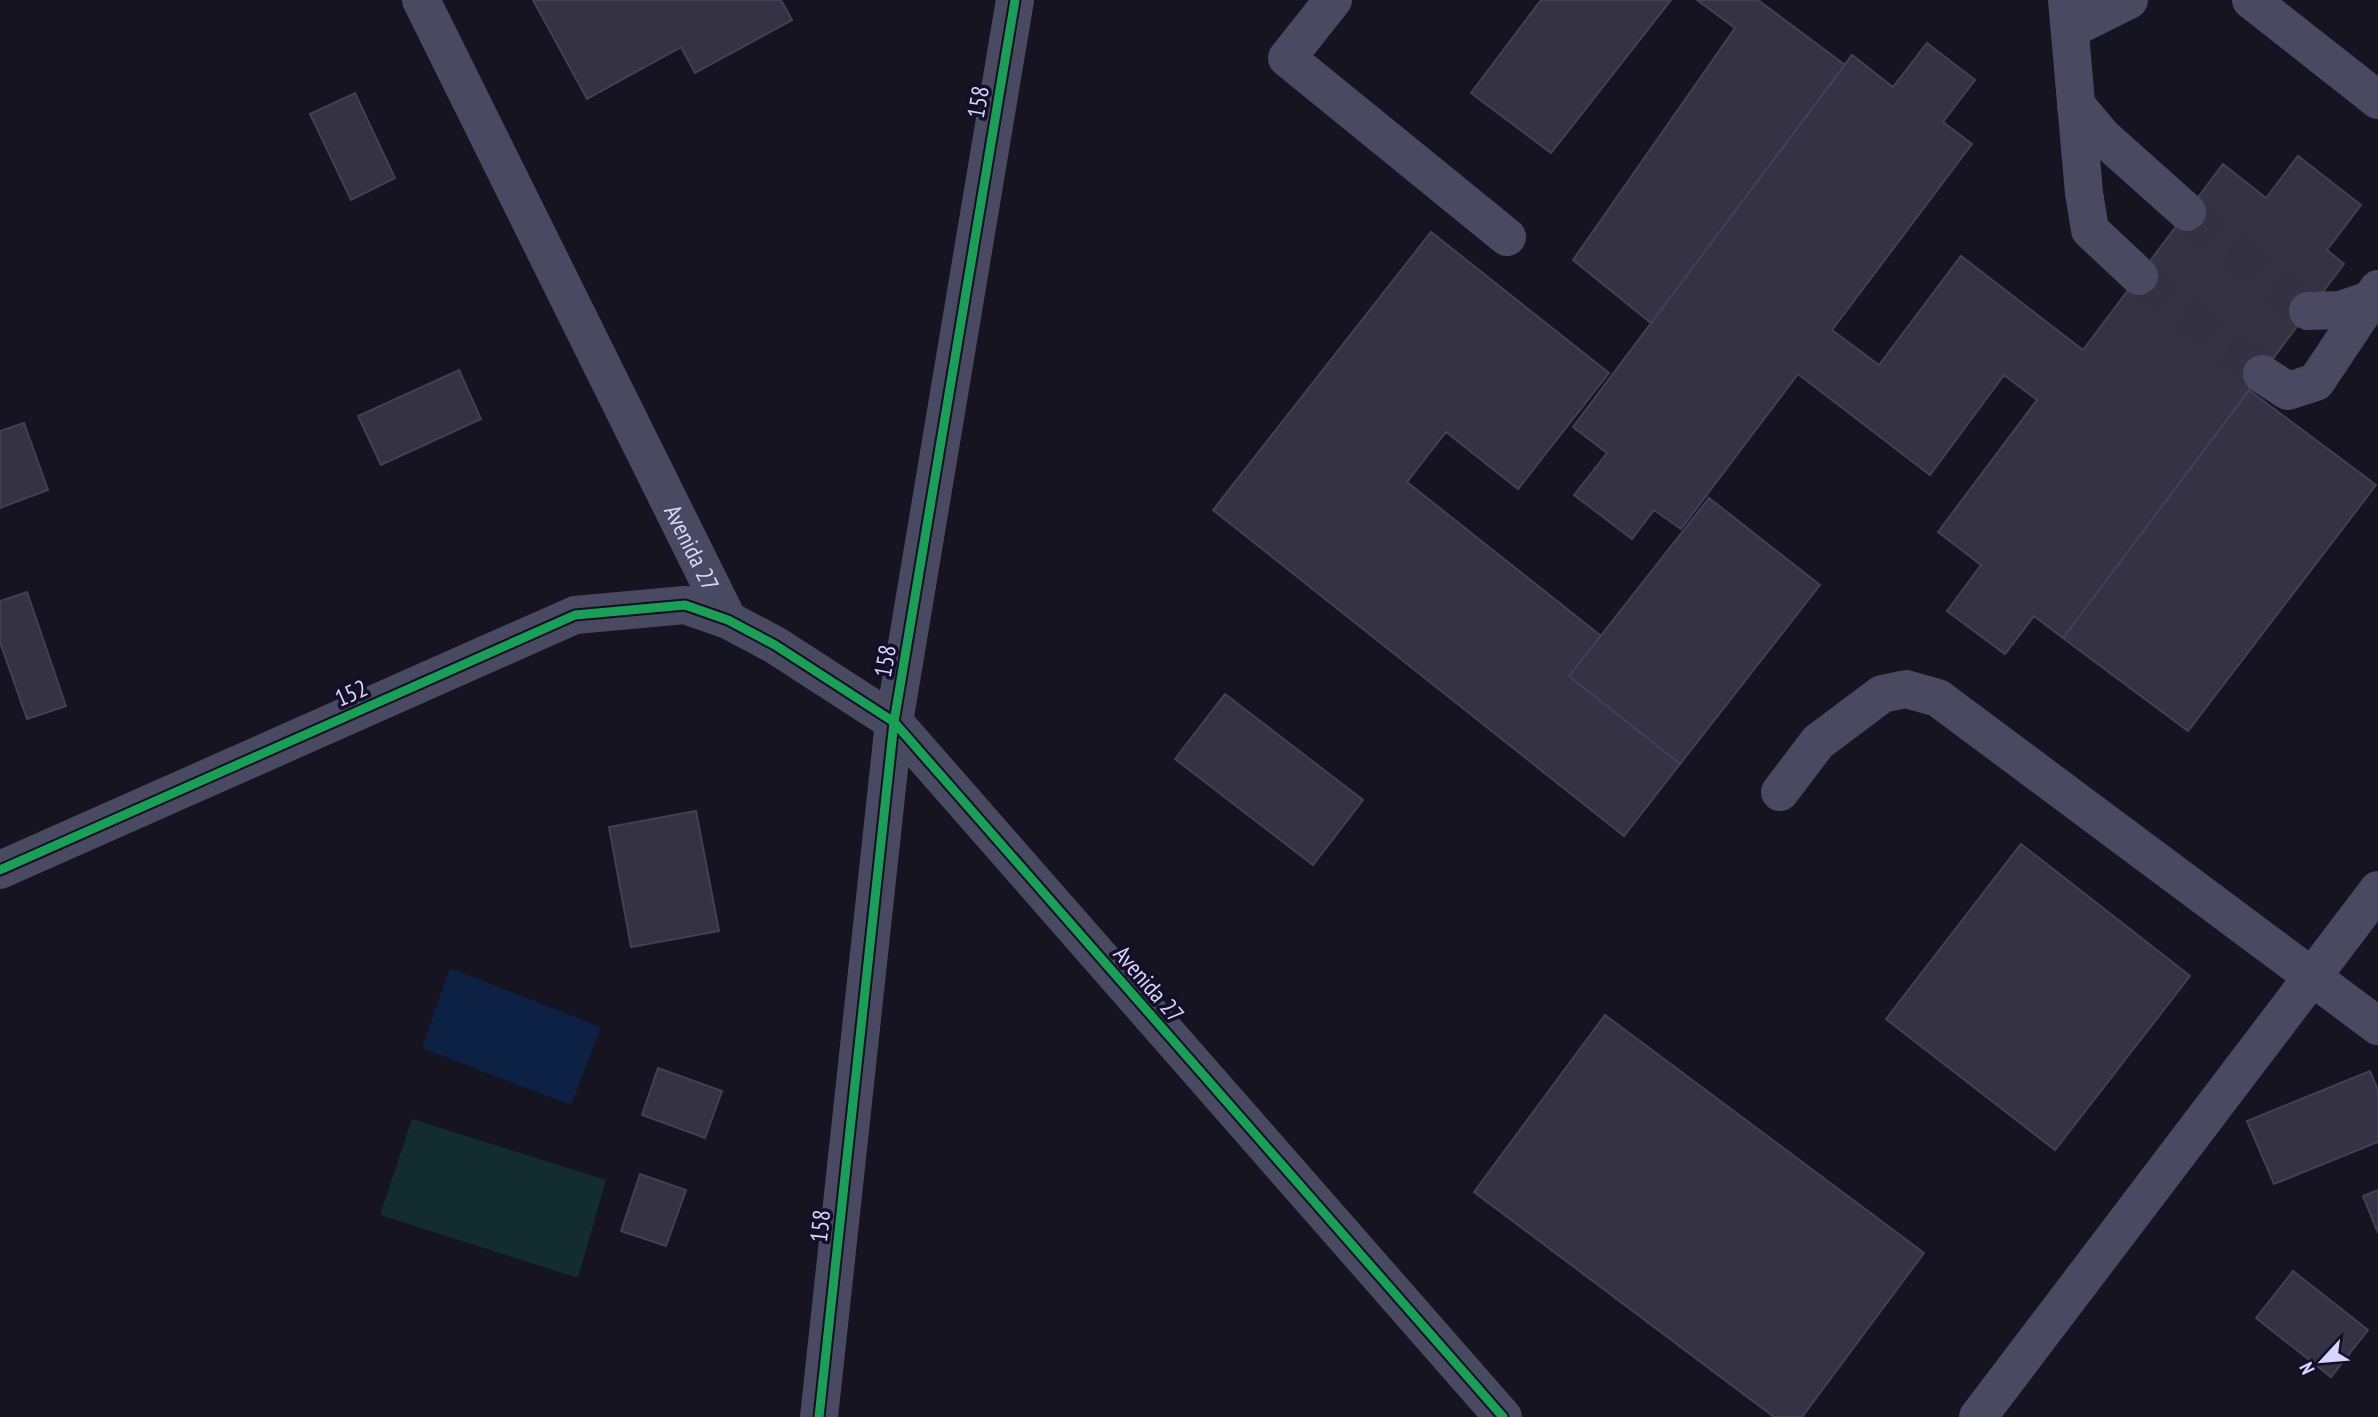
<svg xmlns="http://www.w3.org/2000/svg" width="2378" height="1417" viewBox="0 0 2378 1417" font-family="'PT Sans Narrow',sans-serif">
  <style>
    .green { fill: #132c2d }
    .water { fill: #0d2144 }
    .building { fill: #343243; stroke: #433f54; stroke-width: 2 }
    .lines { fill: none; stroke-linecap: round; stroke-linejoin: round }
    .minor-tunnel { stroke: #333142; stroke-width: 38; stroke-dasharray: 38 19; stroke-linecap: butt }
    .minor { stroke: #4a4962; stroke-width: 38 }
    .cycleway-casing { stroke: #130f26; stroke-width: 13 }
    .cycleway { stroke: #1a9f57; stroke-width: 9 }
    .labels { text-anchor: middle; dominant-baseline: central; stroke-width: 7; stroke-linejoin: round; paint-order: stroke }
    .street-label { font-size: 24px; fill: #d9d4ff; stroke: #130f26 }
  </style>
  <rect width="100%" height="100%" fill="#161421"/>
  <path class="green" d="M412,1119L606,1180L578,1278L380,1215Z"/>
  <path class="water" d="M450,968L601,1027L571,1105L422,1048Z"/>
  <path class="building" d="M533,0H781L792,20L695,73L681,47L587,99Z
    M1541,0H1671L1551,153L1471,93Z
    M1697,0H1758L1845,65L1651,323L1573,260L1735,28Z
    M1927,43L1975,80L1943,122L1972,144L1832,330L1879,365L1961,256L2083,350L2223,164L2266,198L2298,156L2361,205L2327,250L2344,264L2063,638L2034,616L2005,654L1947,611L1981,565L1938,532L2037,400L2004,375L1930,475L1798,374L1681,529L1654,510L1632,539L1574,495L1607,453L1573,427L1852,55L1893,87Z
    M355,93L395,178L351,200L310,114Z
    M1431,232L1609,373L1518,489L1446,432L1407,482L1601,636L1569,676L1680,764L1624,836L1213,510Z
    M459,370L481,419L381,465L358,416Z
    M2249,390L2376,485L2188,731L2063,638Z
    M24,423L48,490L0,508V431Z
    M1709,498L1820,585L1680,764L1569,676Z
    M27,592L66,706L27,719L0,642V601Z
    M1225,694L1363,800L1313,865L1175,759Z
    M696,811L719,931L631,947L609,827Z
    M2021,844L2190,976L2055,1150L1886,1019Z
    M1605,1015L1924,1253L1802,1417H1774L1474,1192Z
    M658,1068L722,1091L705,1138L642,1115Z
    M2370,1071L2378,1090V1142L2274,1184L2247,1121Z
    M640,1174L686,1190L666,1246L621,1231Z
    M2378,1190V1233L2363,1196Z
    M2293,1271L2368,1330L2331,1377L2256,1318Z"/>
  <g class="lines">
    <path class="minor-tunnel" d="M2187,212L2308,311
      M2139,276L2262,374"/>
    <g class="minor">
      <path id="s1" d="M421,0L728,620"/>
      <path d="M1333,0L1287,58L1507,237"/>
      <path d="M2067,0L2084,193L2090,230L2139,276"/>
      <path d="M2251,0L2378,100"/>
      <path d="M2071,29L2129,0"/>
      <path d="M2076,105L2103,137L2187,212"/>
      <path d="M2308,311L2340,310L2370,300"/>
      <path d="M2262,374L2288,391L2316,382L2378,289"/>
      <path d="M1780,792L1818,742L1882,694L1906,689L1938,698L2378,1026"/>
      <path d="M0,870L575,615L685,605L728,620L775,645L894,722L1503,1417"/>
      <path d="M819,1417L894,722L1015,0"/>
      <path d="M1978,1417L2378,890"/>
    </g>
    <defs>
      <path id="cycleway" d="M0,870L575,615L685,605L728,620L775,645L894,722L1503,1417
        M819,1417L894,722L1015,0"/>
    </defs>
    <use href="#cycleway" class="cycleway-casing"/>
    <use href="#cycleway" class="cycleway"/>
  </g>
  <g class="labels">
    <g class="street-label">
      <text transform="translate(978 102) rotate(-80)">158</text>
      <text stroke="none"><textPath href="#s1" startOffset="611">Avenida 27</textPath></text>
      <text transform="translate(885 661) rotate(-80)">158</text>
      <text transform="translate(351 693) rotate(-24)">152</text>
      <text transform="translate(1149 984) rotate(49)">Avenida 27</text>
      <text transform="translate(820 1226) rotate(-84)">158</text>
    </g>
  </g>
  <g transform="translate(2322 1361) rotate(244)" stroke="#130f26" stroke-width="5" paint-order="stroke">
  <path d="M0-5L12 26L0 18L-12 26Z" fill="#d9d4ff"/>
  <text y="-10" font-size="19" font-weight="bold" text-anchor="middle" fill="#d9d4ff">N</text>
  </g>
</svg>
